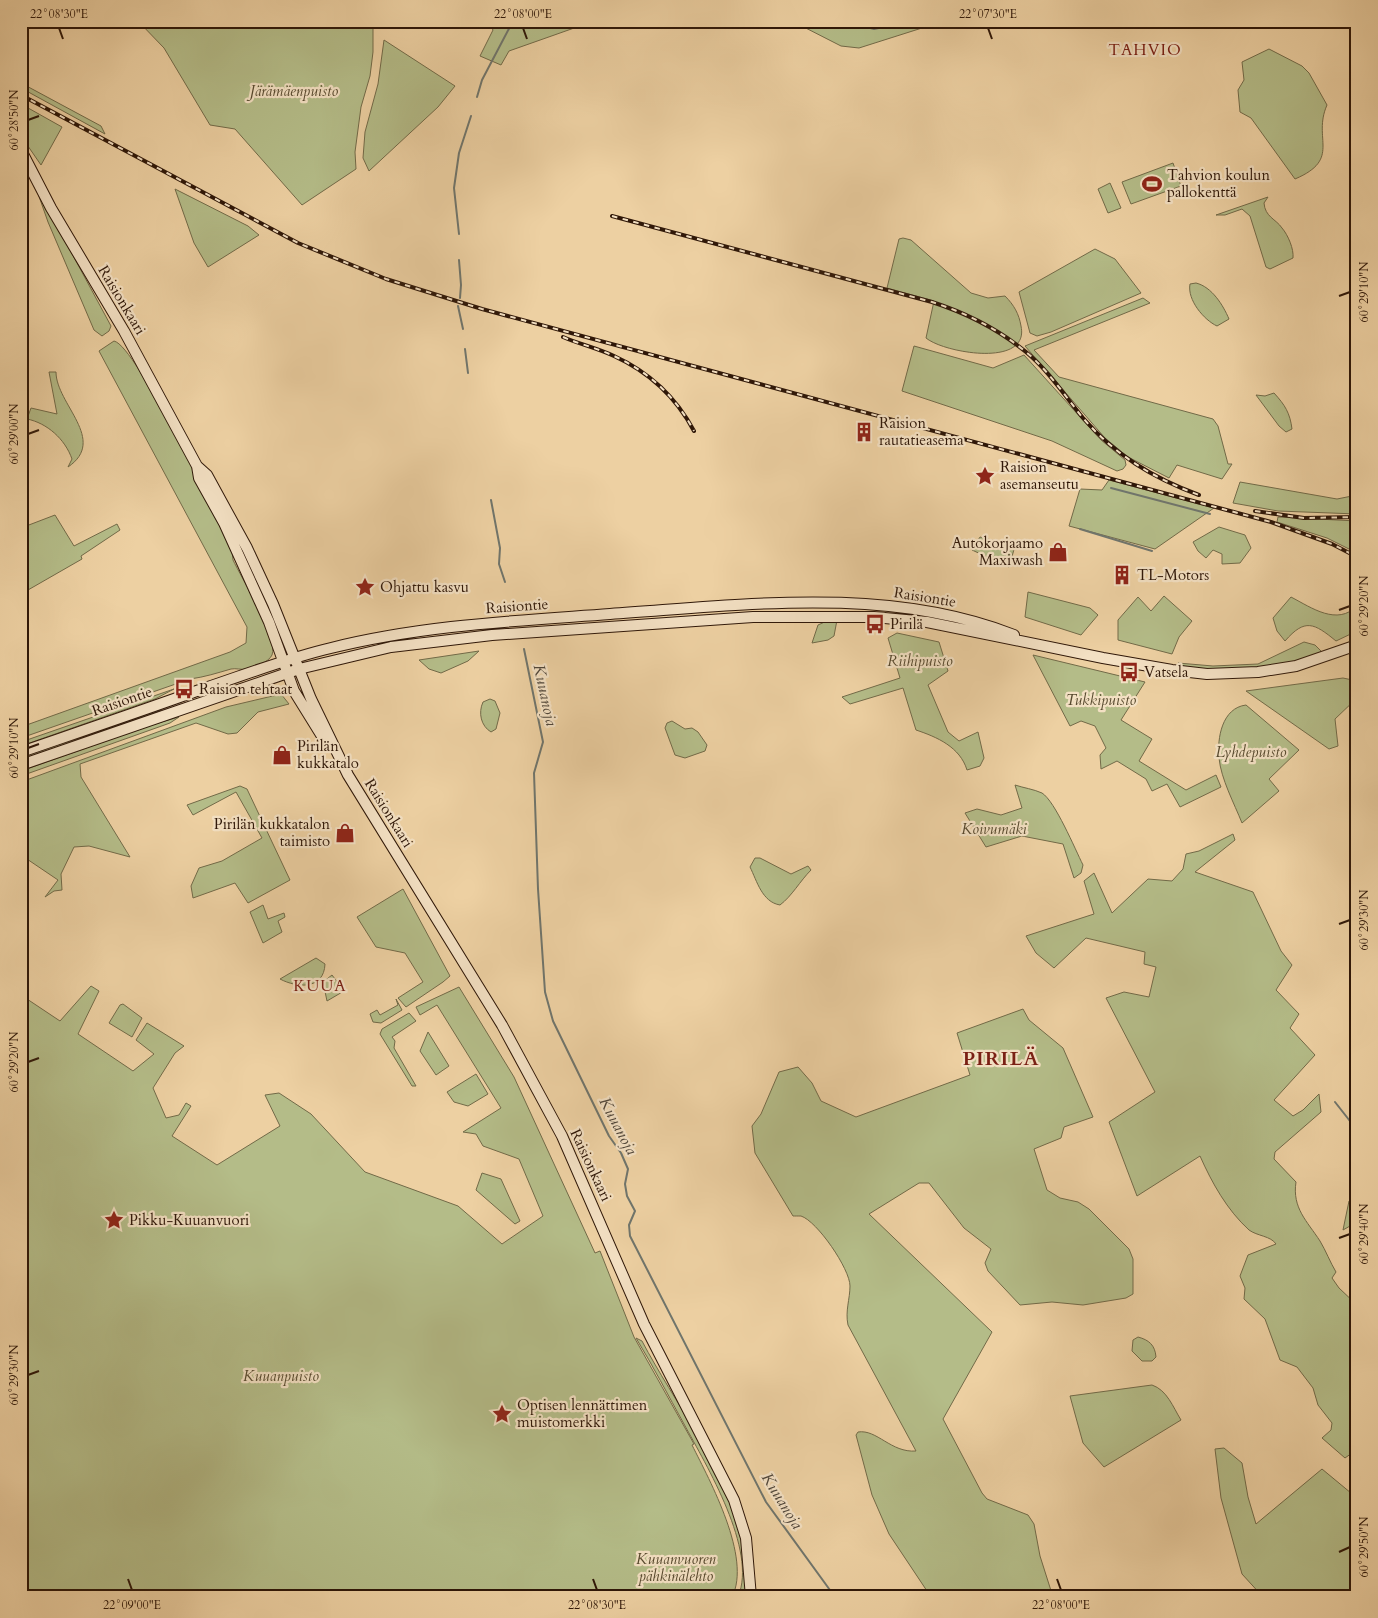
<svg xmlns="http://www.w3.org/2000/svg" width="1378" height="1618" viewBox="0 0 1378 1618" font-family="Cardo,serif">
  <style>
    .green { fill: #b4bc88; stroke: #726a48 }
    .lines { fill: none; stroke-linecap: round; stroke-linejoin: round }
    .stream { stroke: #70756c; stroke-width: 2 }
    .secondary-casing { stroke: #2f1708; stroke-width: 12 }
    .secondary { stroke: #f3e0c3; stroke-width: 10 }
    .rail-casing { stroke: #2f1708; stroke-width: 4 }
    .rail { stroke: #f3e0c3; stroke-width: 2; stroke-dasharray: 5.5; stroke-linecap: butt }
    .ticks { fill: none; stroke: #2f1708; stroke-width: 2 }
    .labels { text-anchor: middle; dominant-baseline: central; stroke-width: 4.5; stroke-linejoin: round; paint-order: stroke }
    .park-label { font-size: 15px; font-style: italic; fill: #57492e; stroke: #f3e0c3 }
    .poi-label { font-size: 15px; fill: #2f1708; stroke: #f3e0c3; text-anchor: start }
    .street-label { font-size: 15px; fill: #2f1708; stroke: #f3e0c3 }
    .neighbourhood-label { font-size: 16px; letter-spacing: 1px; fill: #7a1f14; stroke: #f3e0c3 }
    .water-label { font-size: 16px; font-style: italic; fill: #50463a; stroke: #f3e0c3 }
    .district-label { font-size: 20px; font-weight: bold; letter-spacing: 1px; fill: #7a1f14; stroke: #f3e0c3 }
    .neatline { fill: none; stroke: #2f1708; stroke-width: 2 }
    .ticks-label { font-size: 12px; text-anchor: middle; fill: #2f1708 }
  </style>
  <rect width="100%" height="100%" fill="#edd0a2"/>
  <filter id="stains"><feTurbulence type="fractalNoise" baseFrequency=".004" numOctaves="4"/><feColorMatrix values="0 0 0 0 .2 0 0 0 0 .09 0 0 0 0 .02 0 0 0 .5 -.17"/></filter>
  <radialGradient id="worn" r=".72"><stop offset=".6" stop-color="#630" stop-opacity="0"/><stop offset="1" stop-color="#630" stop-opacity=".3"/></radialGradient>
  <path class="green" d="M138,21L373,23V52L370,76L361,107L355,152L356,169L302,205L235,129L210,125L164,48Z
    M488,21H594L509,51L501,65L480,56L493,30Z
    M792,21H944L859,48L841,46Z
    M384,40L455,86L438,107L369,171L363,158L365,132L378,84Z
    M1269,49L1302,66L1309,73L1327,105C1312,139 1342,159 1295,179L1251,118L1240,112L1238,90L1244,80L1242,62Z
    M21,83L101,126L105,134L21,88Z
    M21,104L62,127L41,165L21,136Z
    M1173,163L1181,186L1131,204L1122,182Z
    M1110,183L1121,208L1108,213L1098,189Z
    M35,185L111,326L109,331L102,336L94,330L48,222Z
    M175,189L248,226L259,235L208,267L194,243Z
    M1268,197L1264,203C1265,217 1276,219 1282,228C1288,235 1294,249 1293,258L1270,269L1266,267L1250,216L1242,209L1225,215H1216Z
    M903,238L911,240L971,293L988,298L1005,296C1014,305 1019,314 1021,326C1030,368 944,353 926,338L934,301L887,288L899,239Z
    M1095,249L1115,259L1141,293L1051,332L1037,336L1030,333L1019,292Z
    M1196,283C1212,287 1223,305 1229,319L1217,326C1204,320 1187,300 1190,284Z
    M1143,298L1150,303L1034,350L1059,377L1213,419L1218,426L1228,464H1232L1222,479L1177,465L1169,478L1128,457L1105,438L1025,346Z
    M114,341C137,346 217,520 232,550L233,560C241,577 279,640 272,655C269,662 254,668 246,669C241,670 236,668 231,669C217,673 205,677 190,679L21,738V727L230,652L246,643L247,627L99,351Z
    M914,346L993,368L1024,355L1101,440L1125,460L1126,465L1123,469L1117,471L1052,441L902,391Z
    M49,372H56C56,404 108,440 68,467L72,459C65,439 47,423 27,419L31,408L57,414Z
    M1274,393C1285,405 1290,413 1292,429L1286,432L1279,426L1256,395L1265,396Z
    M1109,480L1214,508L1155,549L1069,526L1080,489L1102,490Z
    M1240,482L1337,499L1357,495V514L1278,511L1233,503Z
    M55,515L74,546L117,524L120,530L81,556L82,559L21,594V528Z
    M1278,517L1357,521V553L1327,538L1277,522Z
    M1219,527L1245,535L1251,548L1240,563L1222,564V554L1213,550L1206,558L1198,551L1193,542Z
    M980,537L1015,546L1009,567L972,550Z
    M1028,592L1090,608L1098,615L1081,635L1025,617Z
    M1164,596L1192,621L1179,637L1172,654L1118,640V620L1138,597L1151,611Z
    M1291,597C1312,608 1337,626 1357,606V631L1336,641C1314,623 1305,618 1285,641L1277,631L1273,618Z
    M829,620H837L834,636L828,640L812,643L818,625Z
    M897,633L939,642L948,671L928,685L948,732L959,741L978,732L984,758L980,766L967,770C960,747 937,737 916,730L903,688L850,704L842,697L900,678L888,638Z
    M1304,642L1315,645L1323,653C1312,656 1301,660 1289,663C1273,667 1188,675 1178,663L1213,666L1258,664Z
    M479,651L468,661L441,673L429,669L419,660Z
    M1033,655L1145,682L1121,720L1152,739L1139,761L1186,790L1216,775L1221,787L1180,807L1167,784L1152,791L1146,779L1117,761L1101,769L1100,755L1106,748L1095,726L1081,721L1070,726Z
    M1343,678L1357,681V698L1335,719L1338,746L1329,749L1246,691Z
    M174,689L155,699L21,746V742Z
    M281,694L289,704L258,712L237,733L228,734L196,723L80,764L81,777L130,857L89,846L74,847L61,874L62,890L54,891L45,897L58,880L21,855V782L226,707Z
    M490,699L495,701L500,713L496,729L491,732C481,726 478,713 483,702Z
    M1246,705L1299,750L1269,779L1279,791L1242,823C1234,803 1221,779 1219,758C1217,738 1222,708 1246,705Z
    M160,708L161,710L145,717L21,761V757L25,755Z
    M179,717L170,723L21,776V771L151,725Z
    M672,721L685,729L692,728L698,732L707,745L705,751L685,758L675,755L665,728L667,723Z
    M1015,785C1024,788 1033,789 1042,793C1055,801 1075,849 1083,865L1081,873L1074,878L1063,844L1022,836L986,847L965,813L977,809L1001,815L1022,808Z
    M240,786L247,789L290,880L248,903L235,883L193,898L191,886L199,868L222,861L262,838L236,792L193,815L187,805Z
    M1233,834L1235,840L1195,872L1253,892L1281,951L1292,965L1276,990L1299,1014L1290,1028L1315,1055L1274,1100L1293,1116L1303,1110L1319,1094L1321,1112L1275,1152L1274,1159L1296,1182C1292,1208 1307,1221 1320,1241C1326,1251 1330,1262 1336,1272L1332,1278L1339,1288L1357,1305V1453H1352L1345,1458L1322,1438L1331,1430L1332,1423L1318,1405L1313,1388L1297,1367L1280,1360L1265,1319L1244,1299L1245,1288L1240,1276L1248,1255L1276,1244C1271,1236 1257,1236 1249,1230C1227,1210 1212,1183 1200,1156L1137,1196L1109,1122L1155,1092L1106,998L1124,992L1149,997L1156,967L1144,964L1145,952L1086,938L1054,968L1036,953L1026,936L1094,914L1084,881L1094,873L1112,913L1148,879L1172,881L1183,869L1186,854L1199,851Z
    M755,858H760L791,874L808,866L811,870C800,881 792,896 780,905C762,902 757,881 750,867Z
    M403,889L450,976L443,982L406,1007L398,998L423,982L405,953L376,947L357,917Z
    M263,905L268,919L284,913L285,917L278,921L282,932L263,943L250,912Z
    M316,958L325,964C324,990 297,988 280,979Z
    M332,975L344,991L327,1001L323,982Z
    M91,986L99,991L78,1034L133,1071L154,1054L136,1040L147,1023L184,1046L175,1053L153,1088L166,1118L179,1115L186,1103L191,1106L172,1136L217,1165L280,1126L265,1095L279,1093L311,1114L365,1172L458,1206L502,1244L543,1216L519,1159L483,1146L476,1134L463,1132L501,1108L437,1005L420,1015L416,1007L459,987L514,1077L595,1253L600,1251L634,1337L694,1444L692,1445C710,1481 752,1558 732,1597H21V995L60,1021Z
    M396,999L402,1010L381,1023L373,1022L370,1014L377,1010L380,1015L398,1005Z
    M123,1004L142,1018L132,1037L109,1023L120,1005Z
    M1023,1009L1029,1020L1063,1048L1093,1117L1064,1127L1061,1138L1034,1149L1047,1190L1060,1198L1078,1202L1089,1209L1129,1249L1133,1259V1294L1126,1298L1083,1305L1052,1302L1020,1305L988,1271L985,1263L991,1249L964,1228L929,1183H919L869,1214L992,1332L943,1419L982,1493L987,1499L1028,1515L1034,1524L1040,1556L1053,1597H931L889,1534L872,1495L856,1435L858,1432C877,1429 891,1453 916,1451L848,1325C845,1311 850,1299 850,1286C850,1269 817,1221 801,1216C798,1216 795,1216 793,1216L755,1153L752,1126L761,1114L779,1072L798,1067L812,1083L821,1101L856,1117L970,1075L957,1033Z
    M409,1013L416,1021L392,1037L395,1041L394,1048L416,1086H412L380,1034L382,1029Z
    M428,1032L449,1066L436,1075L420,1051Z
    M476,1074L488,1094L468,1106L454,1102L447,1092Z
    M482,1173L501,1179L520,1221L515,1224L476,1190Z
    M1357,1194V1222L1343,1230L1349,1201Z
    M1138,1337C1149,1340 1155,1345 1156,1357L1152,1361H1142L1132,1351L1133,1340Z
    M636,1338L642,1341C674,1402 725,1467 741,1536C746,1555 745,1577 747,1597H738C758,1550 706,1465 684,1424C668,1395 653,1366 636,1338Z
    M1152,1385C1167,1390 1173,1407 1181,1420L1104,1467L1083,1443L1070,1396Z
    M1224,1448L1242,1463L1248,1497L1256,1524L1322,1469L1357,1498V1597H1263L1242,1574L1221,1498L1215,1449Z"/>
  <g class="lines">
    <path class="stream" d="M846,21L874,29L912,21
      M477,97L482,80L513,21
      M459,234L454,188L459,153L471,116
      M459,260L461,285L460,298
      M458,306L463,329
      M465,349L468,373
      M1111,488L1210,514
      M491,500L500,548L499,564L505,582
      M1080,529L1152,551
      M524,649L543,742L534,773L538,889L545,992L553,1021L609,1136L621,1153L628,1169L625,1184L627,1196L635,1211L629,1225L630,1236L766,1502L835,1597
      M1335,1102L1357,1130"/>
    <defs>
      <path id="secondary" d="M21,150L51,208L124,331L197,466L207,475L247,548L273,604L311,699L348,775L502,1025L562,1136L644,1324L734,1500L746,1538L751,1597
        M197,466L199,478L224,523L269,622L294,691L325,741
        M21,752C82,731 144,710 205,688C247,674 288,658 331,648C423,625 516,621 610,614C744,605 886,585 1014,635
        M21,765L299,669L391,647L492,635L753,617H874L927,622L1103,658L1172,670L1207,674L1258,672L1296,666L1357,645"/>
    </defs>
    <use href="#secondary" class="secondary-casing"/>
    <use href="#secondary" class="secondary"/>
    <defs>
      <path id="rail" d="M21,95L298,243L386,279L482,309L1271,522L1332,544L1357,557
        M612,216L932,302C966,313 998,329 1026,352C1048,370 1065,396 1083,418C1115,455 1153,478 1199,495
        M563,337C579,344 597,348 614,356C649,372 676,397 694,431
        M1255,511L1304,518L1357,517"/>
    </defs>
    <use href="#rail" class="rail-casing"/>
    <use href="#rail" class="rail"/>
  </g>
  <path class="ticks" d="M59,28L63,39M523,28L527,39M988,28L992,39M28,120L39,116M1339,296L1350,292M28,434L39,430M1339,610L1350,606M28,748L39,744M1339,924L1350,920M28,1062L39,1058M1339,1238L1350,1234M28,1375L39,1371M1339,1552L1350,1547M128,1579L132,1590M593,1579L597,1590M1057,1579L1061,1590"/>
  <defs>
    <symbol id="stadium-bare" viewBox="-9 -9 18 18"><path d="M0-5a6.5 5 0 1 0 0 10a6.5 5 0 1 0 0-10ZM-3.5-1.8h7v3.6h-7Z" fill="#8f2418" stroke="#f3e0c3" stroke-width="2.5" paint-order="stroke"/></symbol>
    <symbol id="building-bare" viewBox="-9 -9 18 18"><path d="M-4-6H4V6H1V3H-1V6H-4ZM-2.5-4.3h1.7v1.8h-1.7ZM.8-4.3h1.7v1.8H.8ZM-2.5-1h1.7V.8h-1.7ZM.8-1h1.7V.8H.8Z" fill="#8f2418" stroke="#f3e0c3" stroke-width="2.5" paint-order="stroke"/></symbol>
    <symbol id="sight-bare" viewBox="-9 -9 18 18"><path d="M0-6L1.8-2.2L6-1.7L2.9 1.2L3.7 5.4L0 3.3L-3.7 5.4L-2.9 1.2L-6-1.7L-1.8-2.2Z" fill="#8f2418" stroke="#f3e0c3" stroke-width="2.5" paint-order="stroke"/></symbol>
    <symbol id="shop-bare" viewBox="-9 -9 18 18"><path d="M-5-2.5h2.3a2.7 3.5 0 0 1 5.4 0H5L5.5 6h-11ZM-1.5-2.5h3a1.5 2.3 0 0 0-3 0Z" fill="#8f2418" stroke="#f3e0c3" stroke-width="2.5" paint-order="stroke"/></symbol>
    <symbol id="bus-bare" viewBox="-9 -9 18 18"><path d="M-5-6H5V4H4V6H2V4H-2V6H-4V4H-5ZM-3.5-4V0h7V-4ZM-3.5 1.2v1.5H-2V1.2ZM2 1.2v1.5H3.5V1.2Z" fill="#8f2418" stroke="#f3e0c3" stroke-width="2.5" paint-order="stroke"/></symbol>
  </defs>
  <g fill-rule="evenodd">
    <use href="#stadium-bare" x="1138" y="170" width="28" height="28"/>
    <use href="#building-bare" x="850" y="418" width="28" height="28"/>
    <use href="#sight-bare" x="971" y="462" width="28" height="28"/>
    <use href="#shop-bare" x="1044" y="538" width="28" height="28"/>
    <use href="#building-bare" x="1108" y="561" width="28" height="28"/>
    <use href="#sight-bare" x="351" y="573" width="28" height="28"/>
    <use href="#bus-bare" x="861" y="610" width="28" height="28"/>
    <use href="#bus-bare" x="1115" y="658" width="28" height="28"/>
    <use href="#bus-bare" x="170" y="675" width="28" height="28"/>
    <use href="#shop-bare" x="268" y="741" width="28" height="28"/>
    <use href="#shop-bare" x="331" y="819" width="28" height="28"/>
    <use href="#sight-bare" x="100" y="1206" width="28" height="28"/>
    <use href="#sight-bare" x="488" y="1400" width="28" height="28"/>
  </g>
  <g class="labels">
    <g class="park-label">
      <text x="294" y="91">Järämäenpuisto</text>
      <text x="920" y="661">Riihipuisto</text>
      <text x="1101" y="700">Tukkipuisto</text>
      <text x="1251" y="752">Lyhdepuisto</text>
      <text x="994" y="829">Koivumäki</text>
      <text x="281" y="1376">Kuuanpuisto</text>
      <text x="676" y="1559">Kuuanvuoren<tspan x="676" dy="17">pähkinälehto</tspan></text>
    </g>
    <g class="poi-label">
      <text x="1167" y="175">Tahvion koulun<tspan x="1167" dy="17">pallokenttä</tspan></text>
      <text x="879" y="423">Raision<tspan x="879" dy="17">rautatieasema</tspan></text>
      <text x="1000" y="467">Raision<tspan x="1000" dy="17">asemanseutu</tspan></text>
      <text x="1043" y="543" text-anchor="end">Autokorjaamo<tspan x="1043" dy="17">Maxiwash</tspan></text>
      <text x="1137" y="575">TL-Motors</text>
      <text x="380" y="587">Ohjattu kasvu</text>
      <text x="890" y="624">Pirilä</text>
      <text x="1144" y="672">Vatsela</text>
      <text x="199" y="689">Raision tehtaat</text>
      <text x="297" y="746">Pirilän<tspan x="297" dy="17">kukkatalo</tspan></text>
      <text x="330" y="824" text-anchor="end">Pirilän kukkatalon<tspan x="330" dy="17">taimisto</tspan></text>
      <text x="129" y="1220">Pikku-Kuuanvuori</text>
      <text x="517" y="1405">Optisen lennättimen<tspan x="517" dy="17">muistomerkki</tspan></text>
    </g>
    <g class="street-label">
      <text transform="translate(122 300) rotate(59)">Raisionkaari</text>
      <text transform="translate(925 597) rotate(9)">Raisiontie</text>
      <text transform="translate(517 606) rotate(-4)">Raisiontie</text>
      <text transform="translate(122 701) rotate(-19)">Raisiontie</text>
      <text transform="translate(389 813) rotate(58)">Raisionkaari</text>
      <text transform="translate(591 1165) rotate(65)">Raisionkaari</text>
    </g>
    <g class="neighbourhood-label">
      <text x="1145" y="50">TAHVIO</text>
      <text x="320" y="986">KUUA</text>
    </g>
    <g class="water-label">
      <text transform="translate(545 695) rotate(78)">Kuuanoja</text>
      <text transform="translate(618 1126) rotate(62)">Kuuanoja</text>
      <text transform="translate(782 1501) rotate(58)">Kuuanoja</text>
    </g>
    <g class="district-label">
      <text x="1001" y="1058">PIRILÄ</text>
    </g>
  </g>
  <rect width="1378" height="1618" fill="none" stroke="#edd0a2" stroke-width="55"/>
  <rect x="28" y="28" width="1322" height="1562" class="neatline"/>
  <g class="ticks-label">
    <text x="59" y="18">22°08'30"E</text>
    <text x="523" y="18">22°08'00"E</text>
    <text x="988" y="18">22°07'30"E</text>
    <text transform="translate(14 120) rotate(-90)" y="4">60°28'50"N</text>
    <text transform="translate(1364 292) rotate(-90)" y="4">60°29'10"N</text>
    <text transform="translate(14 434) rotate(-90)" y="4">60°29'00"N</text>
    <text transform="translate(1364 606) rotate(-90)" y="4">60°29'20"N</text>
    <text transform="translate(14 748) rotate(-90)" y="4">60°29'10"N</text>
    <text transform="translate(1364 920) rotate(-90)" y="4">60°29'30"N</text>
    <text transform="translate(14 1062) rotate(-90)" y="4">60°29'20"N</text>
    <text transform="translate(1364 1234) rotate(-90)" y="4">60°29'40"N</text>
    <text transform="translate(14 1375) rotate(-90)" y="4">60°29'30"N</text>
    <text transform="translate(1364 1547) rotate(-90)" y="4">60°29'50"N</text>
    <text x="132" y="1609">22°09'00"E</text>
    <text x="597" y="1609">22°08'30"E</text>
    <text x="1061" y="1609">22°08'00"E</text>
  </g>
  <rect width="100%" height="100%" filter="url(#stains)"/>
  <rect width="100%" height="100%" fill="url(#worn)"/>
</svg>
